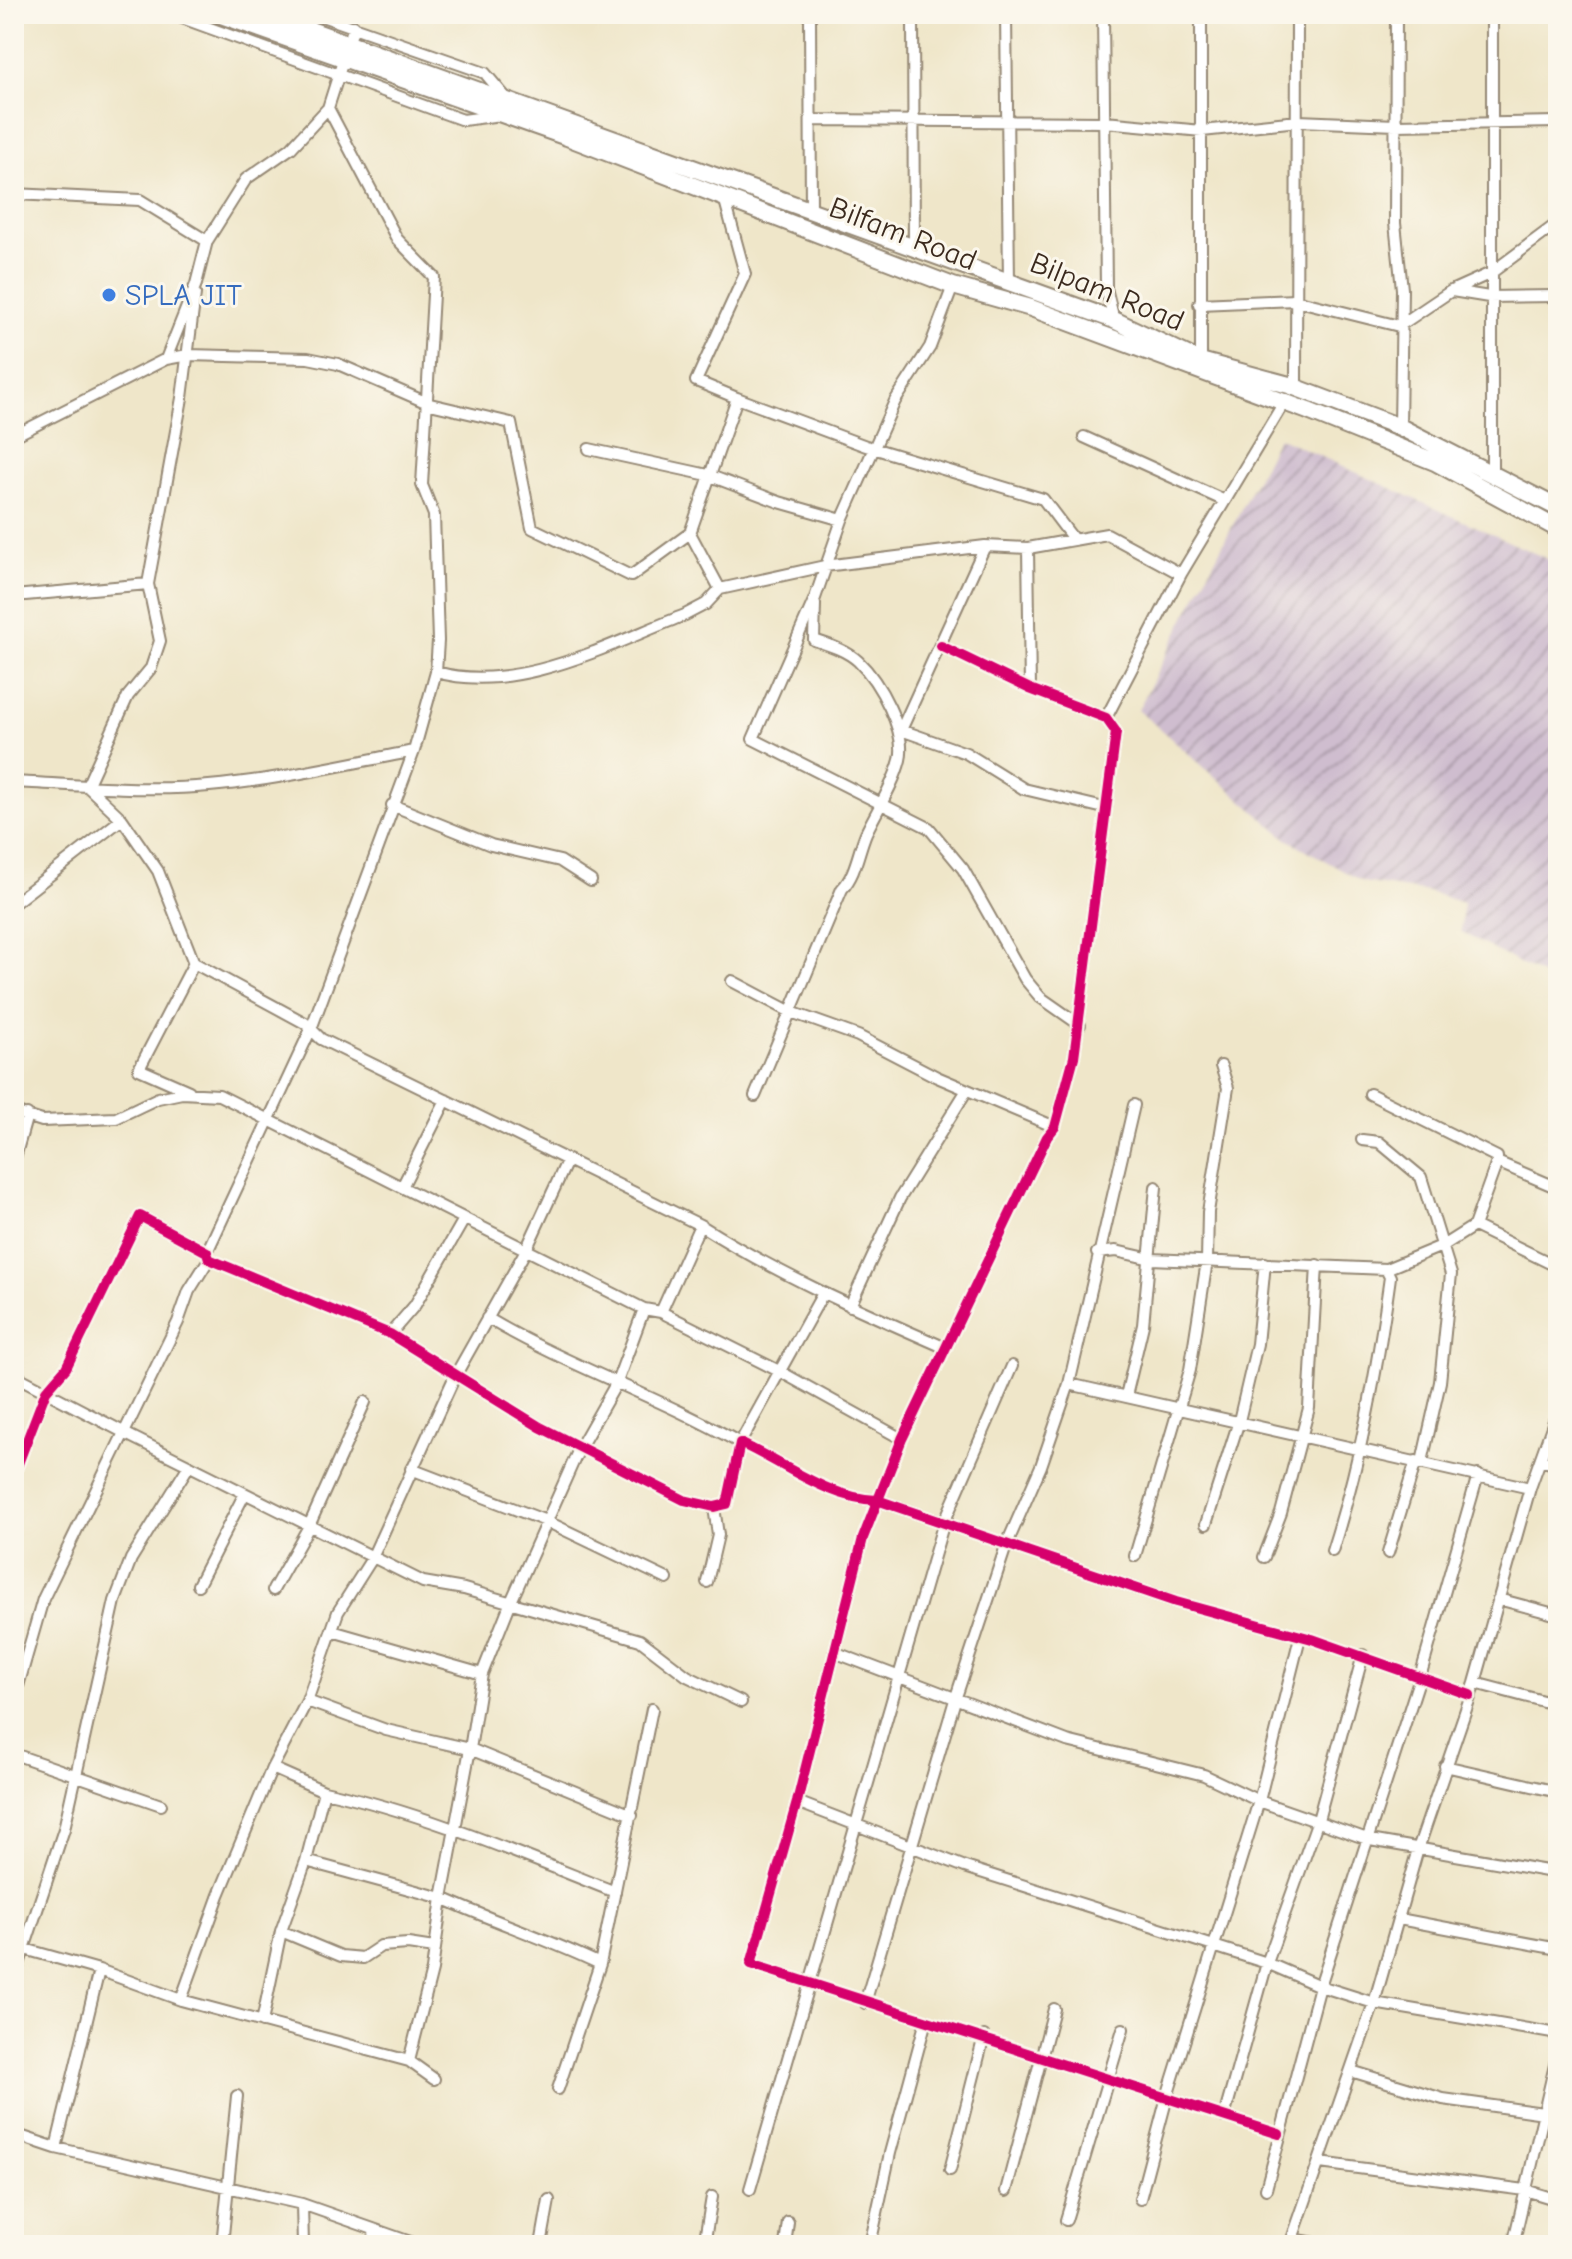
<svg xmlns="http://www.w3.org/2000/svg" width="1572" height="2259" viewBox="0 0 1572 2259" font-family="'Comic Neue',sans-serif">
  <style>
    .industrial { fill: url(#industrial-furrows) }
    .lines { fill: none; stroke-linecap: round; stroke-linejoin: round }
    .minor-casing { stroke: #958874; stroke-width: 14 }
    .primary-casing { stroke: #958874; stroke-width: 20 }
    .minor { stroke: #fff; stroke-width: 10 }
    .primary { stroke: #fff; stroke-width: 16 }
    .cycleway-casing { stroke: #fbf7ec; stroke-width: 15 }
    .cycleway { stroke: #d6006c; stroke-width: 10 }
    .shop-dot { fill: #3f7fe0; stroke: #fbf7ec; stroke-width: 3 }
    .labels { text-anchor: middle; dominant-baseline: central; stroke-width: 6; stroke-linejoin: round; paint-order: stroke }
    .street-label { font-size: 30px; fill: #3b2a1e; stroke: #fbf7ec }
    .shop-label { font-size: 30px; fill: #366cbe; stroke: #fbf7ec; text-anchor: start }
  </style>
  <defs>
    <pattern id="industrial-furrows" width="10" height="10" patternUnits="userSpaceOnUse" patternTransform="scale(2)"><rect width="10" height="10" fill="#cfbdcf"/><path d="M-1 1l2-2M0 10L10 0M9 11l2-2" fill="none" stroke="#a99aa7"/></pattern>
  </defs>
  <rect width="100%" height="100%" fill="#fbf7ec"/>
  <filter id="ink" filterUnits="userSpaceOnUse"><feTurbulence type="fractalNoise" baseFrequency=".0125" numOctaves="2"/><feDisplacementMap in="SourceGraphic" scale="16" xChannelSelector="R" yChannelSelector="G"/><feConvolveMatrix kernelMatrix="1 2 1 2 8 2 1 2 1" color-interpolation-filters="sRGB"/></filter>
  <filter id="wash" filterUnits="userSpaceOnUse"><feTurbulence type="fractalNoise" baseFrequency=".006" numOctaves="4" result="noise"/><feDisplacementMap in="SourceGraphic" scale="32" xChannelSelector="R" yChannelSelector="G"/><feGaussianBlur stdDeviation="1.8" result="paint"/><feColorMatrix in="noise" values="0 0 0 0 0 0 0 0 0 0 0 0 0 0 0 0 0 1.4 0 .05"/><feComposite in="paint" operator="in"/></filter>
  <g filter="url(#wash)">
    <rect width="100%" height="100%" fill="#efe6c9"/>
    <path class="industrial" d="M1278,437L1558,564V984L1461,932L1463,903L1428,892L1363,882L1287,839L1138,710Z"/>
  </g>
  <g filter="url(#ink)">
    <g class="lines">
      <defs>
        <path id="minor" d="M171,14L463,120L501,115
          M316,14L485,73L506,98
          M810,14L811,212
          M913,14L914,249
          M1006,14L1009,283
          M1103,14L1106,288L1114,320
          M1396,14L1395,223L1402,289L1400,427
          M811,120L1105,122L1202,131L1298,121L1396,125L1558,122
          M14,194L140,200L207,241
          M953,286L930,347L895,401L842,520L815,598L753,739L929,828L963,869L1025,979L1040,997L1080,1025
          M1452,291L1489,297L1558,296
          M1199,304L1295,300L1399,326L1451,291L1491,273L1558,223
          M166,359L188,355L308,358L338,364L430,404L511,423L532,528L631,576L690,533L720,589
          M1201,362V14
          M1296,388L1297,14
          M737,398L866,446L1043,499L1074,540
          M14,436L166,359L196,284L207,241L246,179L291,148L328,108L354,26
          M1084,437L1223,500
          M589,449L708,475L779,502L842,520
          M1492,472V14
          M690,533L737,398L696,381L745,274L724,197
          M985,546L901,730L966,753L1024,789L1104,808
          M1028,548L1030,689
          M148,584L160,641L151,668L128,696L87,786L122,819L158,871L194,963L305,1023L321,1039L700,1225C779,1275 861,1311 946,1348
          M14,596L148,584L182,398L195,294
          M941,646L1030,689L1106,718L1116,732L1074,1057L1055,1127L1047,1137L902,1439L863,1538L797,1802L751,1964L1279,2134
          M436,672C518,695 609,644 685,615L706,604L720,589L825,566L985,546L1028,548L1107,534L1181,574
          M1106,718L1181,574L1286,399
          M14,782C79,785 145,792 209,786C278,780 346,764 414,751
          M392,805L491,845L560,861L591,881
          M14,903L122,819
          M732,981L791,1012L858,1036L937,1077L1055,1127
          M189,1091L139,1069L194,963
          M1370,1094L1497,1157V1162L1558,1188
          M755,1096L842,889C856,874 858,852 866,833C877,810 894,784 900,760C907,732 879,681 858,661C846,650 829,645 814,640L815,604
          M14,1112L42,1121L116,1118L158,1098L182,1093L219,1095L644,1309L661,1312L781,1372L902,1439
          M1362,1140L1379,1142L1421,1177L1451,1274L1440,1382L1422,1462
          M14,1161L27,1115
          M402,1187L446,1100
          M1474,1226L1558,1267
          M207,1252L311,1029L414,751L436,672L438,641L434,515L422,485L434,277L397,239L328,108
          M1097,1253L1116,1251L1151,1259L1386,1269L1444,1245L1474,1226L1497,1162
          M850,1306L900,1198L967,1090
          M661,1312L700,1225
          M487,1318C568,1366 658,1396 740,1443L822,1295
          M390,1334L415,1305L463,1221
          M14,1375L127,1434
          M1069,1384L1530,1488
          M1126,1396L1143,1325L1156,1187
          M122,1432L423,1582L464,1589L640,1640L687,1676L741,1702
          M1541,1461L1558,1464
          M411,1469L546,1521L667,1579
          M14,1474L46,1391L66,1368L140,1216L207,1252L209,1259L390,1334L540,1427L684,1500L714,1507L727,1504L740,1443C784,1463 829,1499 877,1500L1176,1602L1312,1639L1470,1695
          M1206,1524L1239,1421L1257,1344L1265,1263
          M1332,1551C1361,1460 1377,1370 1390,1277L1386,1269
          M1388,1553L1416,1461
          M1135,1556L1190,1370L1207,1261L1208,1212L1228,1088L1221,1066
          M1264,1557L1281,1513L1309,1408L1317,1265
          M707,1582L718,1535L714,1507
          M198,1585L244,1495
          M273,1590L308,1528L365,1402
          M1498,1599L1558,1615
          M332,1631L482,1674
          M834,1652L1067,1741L1204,1775L1259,1801L1370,1840L1558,1873
          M1475,1683L1558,1705
          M14,1700L43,1599L178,1322L189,1291L209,1259
          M307,1701L386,1730L470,1749L442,1898C495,1922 548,1939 600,1964L558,2089
          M14,1754L161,1805
          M1445,1766L1558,1792
          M324,1791C425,1813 519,1854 615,1892
          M797,1802L965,1867L1267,1963L1320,1986L1374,2003L1558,2034
          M632,1815L470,1749L482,1674L510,1604L579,1449L617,1382L644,1309
          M306,1861L442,1898L432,1970L409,2061
          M1399,1919L1558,1949
          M281,1931L341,1956L363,1958L381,1946L408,1944L434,1948
          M14,1946L99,1970L181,2000L409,2061L434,2079
          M600,1964L652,1709
          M14,1979L64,1829L115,1601L131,1559L188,1467
          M181,2000L219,1895L272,1768L307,1701L338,1612L371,1560L455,1376L526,1250L567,1161
          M865,2003L955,1700L1006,1546L1041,1466L1069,1384L1134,1105
          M262,2022L281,1931L306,1861L324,1791L272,1768
          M1351,2071L1443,2099L1558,2115
          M1224,2117L1267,1963L1318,1820L1363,1655
          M14,2134L56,2148L302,2204L419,2245
          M56,2148L99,1970
          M1320,2163L1525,2190L1558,2200
          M950,2170L984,2036
          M750,2189L943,1525L1012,1366
          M1266,2189L1320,1986L1420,1677L1478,1475
          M1006,2191L1054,2009
          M1140,2199L1167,2097L1259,1801L1300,1637
          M302,2204L303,2245
          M1066,2220L1123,2029
          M374,2230L375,2245
          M1293,2239L1325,2245
          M222,2245L237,2096
          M541,2245L549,2200
          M704,2245L712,2197
          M785,2245L788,2222
          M870,2245L890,2153L925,2024
          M1290,2245L1374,2003L1418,1849L1475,1683L1530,1488L1558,1410
          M1513,2245L1558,2052"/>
        <path id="primary" d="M218,14L567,137L953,286L1031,308L1308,411L1435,462L1558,529
          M266,14L1114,320L1200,361L1289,385L1400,427L1558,508"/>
      </defs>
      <use href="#minor" class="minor-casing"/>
      <use href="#primary" class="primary-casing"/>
      <use href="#minor" class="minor"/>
      <use href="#primary" class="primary"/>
      <defs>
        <path id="cycleway" d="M941,646L1030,689L1106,718L1116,732L1074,1057L1055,1127L1047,1137L902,1439L863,1538L797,1802L751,1964L1279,2134
          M14,1474L46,1391L66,1368L140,1216L207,1252L209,1259L390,1334L540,1427L684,1500L714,1507L727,1504L740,1443C784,1463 829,1499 877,1500L1176,1602L1312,1639L1470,1695"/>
      </defs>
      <use href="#cycleway" class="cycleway-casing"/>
      <use href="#cycleway" class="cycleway"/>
    </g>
  </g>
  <circle class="shop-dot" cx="109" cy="295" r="8"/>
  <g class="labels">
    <g class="street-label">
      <text transform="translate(903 234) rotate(21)">Bilfam Road</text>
      <text transform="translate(1107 292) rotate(22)">Bilpam Road</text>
    </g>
    <g class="shop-label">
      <text x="125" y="295">SPLA JIT</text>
    </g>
  </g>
  <rect width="1572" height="2259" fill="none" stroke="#fbf7ec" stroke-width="48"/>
</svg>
